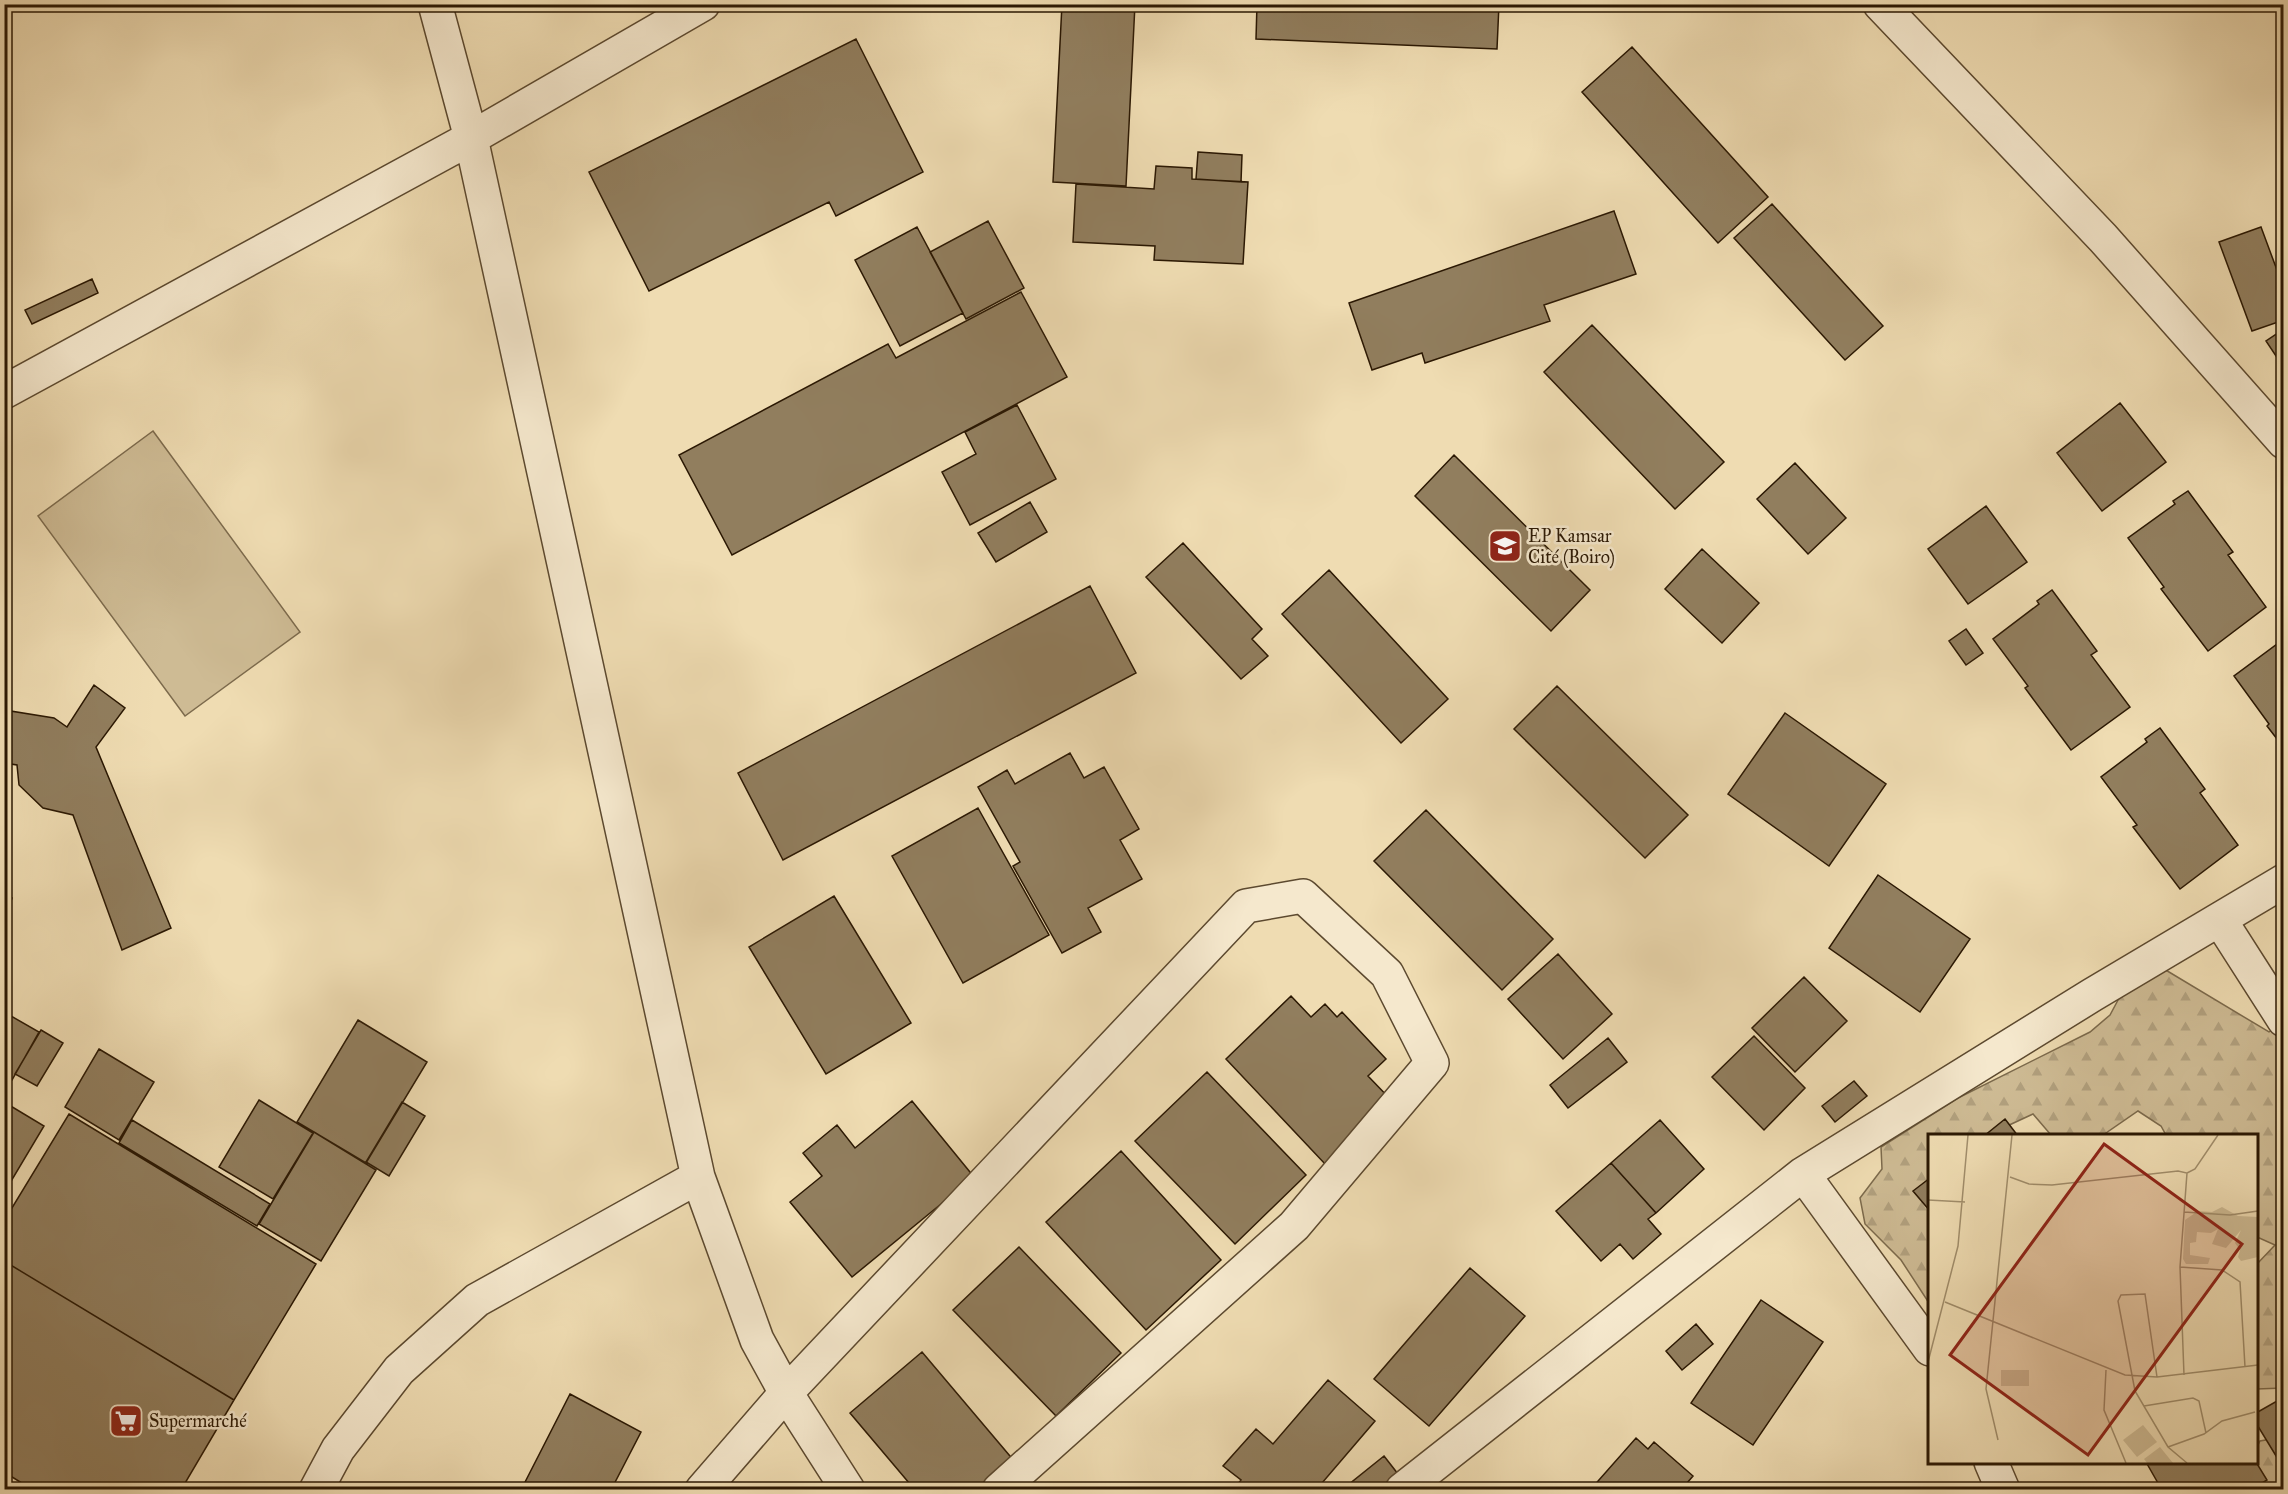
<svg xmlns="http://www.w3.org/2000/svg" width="2288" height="1494" viewBox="0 0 2288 1494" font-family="'IM FELL Great Primer',serif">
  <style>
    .forest { fill: url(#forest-firs); stroke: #7c6a4c; stroke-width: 1.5 }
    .pitch { fill: #cebb94; stroke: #7c6a4c; stroke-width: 1.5 }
    .building { fill: #917e5e; stroke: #2b1803; stroke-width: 1.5 }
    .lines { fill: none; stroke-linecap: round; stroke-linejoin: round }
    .minor-casing { stroke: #5c492f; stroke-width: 36 }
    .minor { stroke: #f5e8cd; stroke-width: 33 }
    .labels { text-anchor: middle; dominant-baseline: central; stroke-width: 5; stroke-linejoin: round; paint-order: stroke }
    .poi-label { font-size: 18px; fill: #2b1803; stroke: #f5e8cd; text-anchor: start }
    .inset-road { fill: none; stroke: #a18e6c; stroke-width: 1.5 }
    .view { fill: #8f2418; fill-opacity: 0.15; stroke: #8f2418; stroke-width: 3 }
    .inset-edge { fill: none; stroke: #2b1803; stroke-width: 3 }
  </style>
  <defs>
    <pattern id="forest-firs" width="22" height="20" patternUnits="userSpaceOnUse" patternTransform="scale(1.5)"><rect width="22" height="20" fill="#cebb94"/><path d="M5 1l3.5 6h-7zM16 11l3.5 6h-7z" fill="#b1a07e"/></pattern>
  </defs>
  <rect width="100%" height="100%" fill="#efdcb2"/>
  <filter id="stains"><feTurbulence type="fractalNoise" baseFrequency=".00333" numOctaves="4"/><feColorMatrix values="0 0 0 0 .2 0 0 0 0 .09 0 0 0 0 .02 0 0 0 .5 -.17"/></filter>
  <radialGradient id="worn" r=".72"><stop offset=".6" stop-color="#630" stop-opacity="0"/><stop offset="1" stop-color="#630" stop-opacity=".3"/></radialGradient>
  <path class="forest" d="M2164,969L2269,1032L2283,1024V1388L2257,1389V1264L2275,1245L2257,1237L2256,1136L2166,1135L2161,1126L2138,1111L2103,1135H2051L2033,1114L2005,1127L1995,1135L1930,1136L1929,1303L1901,1260L1865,1224L1860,1198L1882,1169L1881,1147L1958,1098L2090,1032L2110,1015L2125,987Z
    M2283,1437V1489H2251L2247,1463L2256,1462L2257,1447L2260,1441Z"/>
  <path class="pitch" d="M153,431L300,632L185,716L38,516Z"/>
  <path class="building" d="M1062,4H1135L1126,186L1053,182Z
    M1257,4H1499L1497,49L1256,39Z
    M856,39L923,172L836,216L829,202L649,291L589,172Z
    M1632,47L1768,197L1718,243L1582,92Z
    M1198,152L1242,155L1241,182L1196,179Z
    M1156,166L1192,168V179L1248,182L1243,264L1154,260L1155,246L1073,242L1076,184L1154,189Z
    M1772,204L1883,326L1845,360L1734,238Z
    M1614,211L1636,274L1544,305L1550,321L1425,363L1422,353L1372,370L1349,303Z
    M988,221L1024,288L966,319L930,252Z
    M917,227L963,313L900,346L855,260Z
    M2261,227L2284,289V320L2252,331L2219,242Z
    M92,279L98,293L32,324L25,310Z
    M1021,292L1067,377L732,555L679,455L888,344L896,358Z
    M1592,325L1724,462L1675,509L1544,372Z
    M2284,329V368L2266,341Z
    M2120,403L2166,462L2102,511L2057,453Z
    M1017,405L1056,479L970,525L942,472L976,454L965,432Z
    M1454,455L1590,590L1551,631L1415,496Z
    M1795,463L1846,518L1808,554L1757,499Z
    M2188,491L2233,552L2228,555L2266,607L2208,651L2161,589L2164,587L2128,538L2175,504L2173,501Z
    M1030,502L1047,532L996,562L978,533Z
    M1986,506L2027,562L1968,604L1928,549Z
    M1183,543L1262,629L1252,639L1268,656L1241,679L1146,577Z
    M1702,549L1759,603L1722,643L1665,589Z
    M1329,570L1448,699L1401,743L1282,614Z
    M1090,586L1136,673L783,860L738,773Z
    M2052,590L2097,651L2091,655L2130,707L2071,750L2025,688L2028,686L1993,639L2039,604L2037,601Z
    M1966,629L1983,653L1966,665L1949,641Z
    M2284,634V748L2267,726L2269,724L2234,676L2281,641L2279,638Z
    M94,685L125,708L96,747L171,928L122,950L73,815L43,808L19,785L17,765L4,763V710L54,718L67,727Z
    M1557,686L1688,815L1645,858L1514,729Z
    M1785,713L1886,784L1829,866L1728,794Z
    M2160,728L2205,789L2200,793L2238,845L2180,889L2133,827L2137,825L2101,777L2147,742L2145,739Z
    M1070,753L1084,778L1104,767L1139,829L1120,840L1142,879L1088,908L1101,932L1062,953L1013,866L1020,862L978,787L1007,770L1015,784Z
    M978,808L1049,935L963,983L892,856Z
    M1426,810L1553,939L1502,990L1374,861Z
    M1878,875L1970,939L1920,1012L1829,948Z
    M4,896L12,898L4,922Z
    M834,896L911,1023L826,1074L749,947Z
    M1558,954L1612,1014L1563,1059L1508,999Z
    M1804,977L1847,1021L1795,1072L1752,1028Z
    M1291,996L1311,1017L1325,1004L1337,1017L1342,1012L1386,1059L1368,1076L1393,1102L1326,1165L1226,1059Z
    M4,1012L39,1032L12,1080L4,1076Z
    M358,1020L427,1062L366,1163L297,1122Z
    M41,1030L63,1043L37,1086L15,1074Z
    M1754,1036L1805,1088L1764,1130L1712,1077Z
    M1608,1038L1627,1062L1568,1108L1550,1085Z
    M99,1049L154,1082L119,1140L65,1107Z
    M1207,1072L1306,1175L1235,1244L1135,1141Z
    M1854,1081L1867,1096L1835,1122L1822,1106Z
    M259,1100L313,1133L273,1199L219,1167Z
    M912,1101L974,1177L852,1277L790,1202L822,1176L803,1153L837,1125L855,1148Z
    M4,1102L44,1126L4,1193Z
    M402,1102L425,1116L389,1176L366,1162Z
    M69,1114L316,1264L234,1400L4,1261V1221Z
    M2005,1119L2018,1136H1984Z
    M132,1120L270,1204L257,1226L119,1143Z
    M1660,1120L1704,1169L1656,1213L1611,1163Z
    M314,1132L376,1170L321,1261L259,1224Z
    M1121,1151L1221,1260L1146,1330L1046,1222Z
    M1611,1163L1656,1213L1648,1219L1661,1234L1633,1259L1620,1244L1601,1261L1556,1211Z
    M1930,1178V1211L1913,1191Z
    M1019,1247L1121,1353L1056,1416L953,1310Z
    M4,1261L234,1400L181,1490H33L4,1472Z
    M1470,1268L1525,1316L1429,1426L1374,1379Z
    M1761,1300L1823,1342L1753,1445L1691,1403Z
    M1696,1324L1713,1344L1682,1370L1666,1351Z
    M922,1352L1015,1462L983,1490H915L850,1413Z
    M1328,1380L1375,1421L1316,1490H1233L1241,1480L1223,1466L1256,1429L1273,1444Z
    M570,1394L641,1432L611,1490H521Z
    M2284,1397V1469L2256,1423V1413Z
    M1636,1438L1648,1449L1654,1442L1693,1476L1681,1490L1591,1489Z
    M1384,1456L1398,1474L1379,1490H1351L1348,1485Z
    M2146,1462H2256L2267,1480L2251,1490H2162Z"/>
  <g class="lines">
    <defs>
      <path id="minor" d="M435,4L471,138L698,1177L757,1340L786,1393L848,1490
        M1880,4L2103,238L2284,442
        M4,392L471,138L703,4
        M2220,920L2284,1020
        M1803,1174L1930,1349
        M1991,1462L2003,1490
        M316,1490L338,1449L399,1370L477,1300L698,1177
        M702,1490L786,1393L1246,906L1303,896L1387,974L1432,1063L1294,1226L999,1490
        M1402,1490L1803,1174L2092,995L2284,881"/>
    </defs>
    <use href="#minor" class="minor-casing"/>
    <use href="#minor" class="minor"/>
  </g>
  <defs>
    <symbol id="school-square" viewBox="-11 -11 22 22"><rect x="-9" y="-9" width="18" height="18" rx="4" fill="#8f2418" stroke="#f5e8cd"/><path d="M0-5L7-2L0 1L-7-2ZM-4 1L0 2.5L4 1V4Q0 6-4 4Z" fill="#fff"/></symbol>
    <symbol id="supermarket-square" viewBox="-11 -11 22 22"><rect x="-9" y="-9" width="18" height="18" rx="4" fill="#8f2418" stroke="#f5e8cd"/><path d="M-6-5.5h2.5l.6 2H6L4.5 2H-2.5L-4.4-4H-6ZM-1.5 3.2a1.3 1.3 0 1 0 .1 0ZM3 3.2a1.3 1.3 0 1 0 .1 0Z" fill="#fff"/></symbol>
  </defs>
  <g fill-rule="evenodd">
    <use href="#school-square" x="1486" y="527" width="38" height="38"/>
    <use href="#supermarket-square" x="107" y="1402" width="38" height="38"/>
  </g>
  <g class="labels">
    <g class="poi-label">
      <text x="1528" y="536">EP Kamsar<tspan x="1528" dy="21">Cité (Boiro)</tspan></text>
      <text x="149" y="1421">Supermarché</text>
    </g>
  </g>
  <g transform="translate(1928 1134)">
    <rect width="330" height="330" fill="#efdcb2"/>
    <path d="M294,73L310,82L330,83V123L313,127L310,123L312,116L307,109L313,96L298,114L284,110L290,95L283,99L269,98L268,108L262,109V121L282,124L280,130H258L255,125L257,86L270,77L284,78Z" fill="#cebb94"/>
    <path d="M73,236H101V252H73ZM215,291L229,308L209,323L195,306ZM232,313L245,329H219L216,325Z" fill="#cebb94"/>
    <path class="inset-road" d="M259,39L267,35L290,1M82,43L101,50L124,51L250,37L259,39L252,133L256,241M0,66L37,68M256,78L302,81L330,77M252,133L294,136L312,148L317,233M17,168L197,241L229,243L330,231M0,228L30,112L40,1M178,236L176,276L198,329M229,243L217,160L193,161L190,167L207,257L240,313L259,329M216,272L265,264L271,267L278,299M70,306L58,255L84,1M240,313L276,300L294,287L327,278"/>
    <path class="view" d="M176,10L314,110L160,321L22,221Z"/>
    <rect width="330" height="330" class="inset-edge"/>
  </g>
  <rect width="2288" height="1494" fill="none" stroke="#efdcb2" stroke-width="24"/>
  <rect x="6" y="6" width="2276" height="1482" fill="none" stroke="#2b1803" stroke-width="3"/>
  <rect x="12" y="12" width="2264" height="1470" fill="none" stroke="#2b1803" stroke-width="1.5"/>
  <rect width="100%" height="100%" filter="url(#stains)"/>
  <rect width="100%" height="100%" fill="url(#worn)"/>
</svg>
